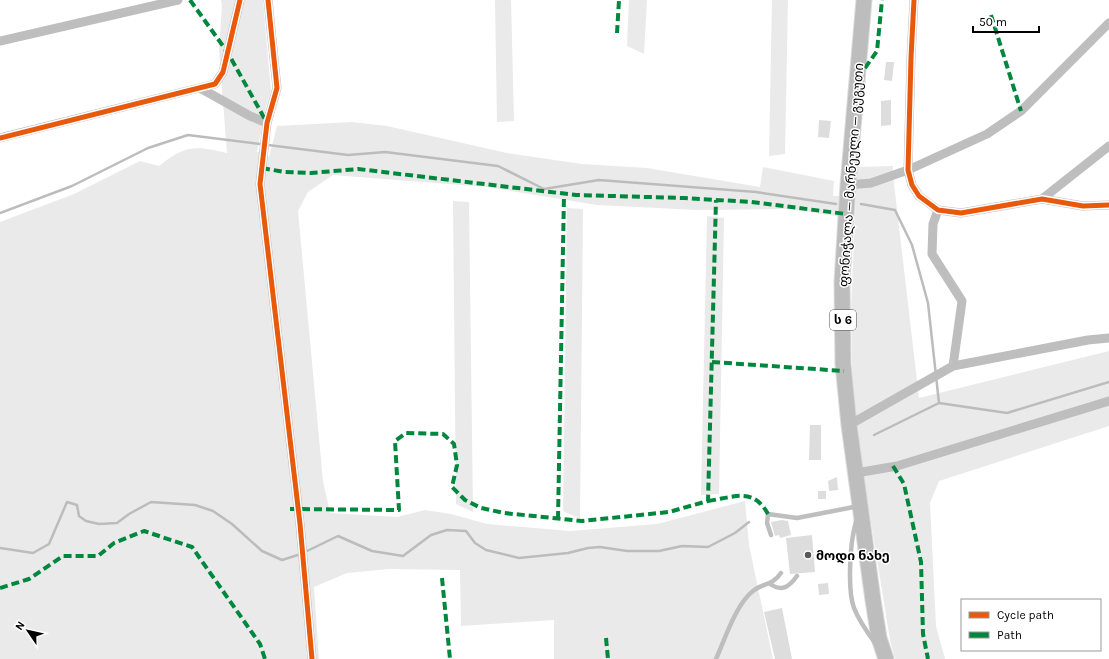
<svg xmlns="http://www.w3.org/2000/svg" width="1109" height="659" viewBox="0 0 1109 659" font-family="Karla,'Noto Sans Georgian',sans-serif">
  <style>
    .green { fill: #eaeaea }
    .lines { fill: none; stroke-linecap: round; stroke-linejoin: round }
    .stream { stroke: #bcbcbc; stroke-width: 2.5 }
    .building { fill: #ddd }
    .trunk-casing { stroke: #dbdbdb; stroke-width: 17 }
    .service { stroke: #bebebe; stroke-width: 4.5 }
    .minor { stroke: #bebebe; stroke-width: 9 }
    .trunk { stroke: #bdbdbd; stroke-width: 15 }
    .quiet { stroke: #00873e; stroke-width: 4; stroke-dasharray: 8 4; stroke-linecap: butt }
    .cycleway-casing { stroke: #fff; stroke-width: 8 }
    .cycleway { stroke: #e8590c; stroke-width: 5 }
    .poi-dot { fill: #595959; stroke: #fff; stroke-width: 1.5 }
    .labels { text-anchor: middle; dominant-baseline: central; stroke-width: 3; stroke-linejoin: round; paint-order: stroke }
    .shield { fill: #fff; stroke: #4c4c4c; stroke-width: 1 }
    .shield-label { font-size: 12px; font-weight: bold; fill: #000 }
    .street-label { font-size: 13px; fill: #000; stroke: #fff }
    .poi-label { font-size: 13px; font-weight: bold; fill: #000; stroke: #fff; text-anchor: start }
  </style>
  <rect width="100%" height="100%" fill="#fff"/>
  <path class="green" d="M221,0H263L271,91L266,107L257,152H262L269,157L277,126L352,122L387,126L507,153L582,164L647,168L760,187L763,167L834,181L833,196H842V217L790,209L698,210L597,205L487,187L333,175L308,192L298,211L323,481L330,513L397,517L425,510L451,514L487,524L570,531L657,524L745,501L749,545L773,659H554V620L461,626L460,570L389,569L347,573L314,587L319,659H0V222L74,194L140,161L159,166C186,144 195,146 227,153L219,51L222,5Z
    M495,0H511L514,121L497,122Z
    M629,0H647L644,54L627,46Z
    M772,0H788L785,154L769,156Z
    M893,166V175L919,398L1109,351V426L939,481L930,503L936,626L945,659H895L890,640L853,411L851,309L857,167Z
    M453,201L469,202L473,512L456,504Z
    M567,208L583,209L580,519L563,511Z
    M707,216L724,218L719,494L701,495Z"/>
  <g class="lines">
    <path class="stream" d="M861,204L895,210L912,245L928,303L939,403
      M0,213L72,186L148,148L188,135L348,155L385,152L498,166L544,189L599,180L756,192L836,204
      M874,435L939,403L1007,413L1109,382
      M0,548L33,553L49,544L67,502L77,505L79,516L86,521L99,524L117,523L129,514L151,502L195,505L213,511L232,524L262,551L282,560L301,554
      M305,552L338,536L372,551L403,556L431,535L447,530L466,531L475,543L486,550L519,558L568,553L588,548L600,547L627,551H659L682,546L708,547L735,533L749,522"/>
  </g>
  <path class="building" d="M886,62H894L892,81L884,80Z
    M891,100V125L881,126V101Z
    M819,120L831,121L829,138L818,137Z
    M810,425H821V460H809Z
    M837,477L838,490L829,491L828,481Z
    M818,491H826V499H818Z
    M782,520L788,521L791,535L780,538L779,535L775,536L771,522Z
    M812,535L815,572L790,574L786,538Z
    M828,583L829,594L819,595L818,584Z
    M782,608L792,659H775L764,612Z"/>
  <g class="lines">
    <defs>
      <path id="trunk" d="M864,0L848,185L842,282L843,364L849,425L873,600L879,638L886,659"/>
    </defs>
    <use href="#trunk" class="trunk-casing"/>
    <path class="service" d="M857,519C850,538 847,589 854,608C859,621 867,632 875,643
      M771,535L767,523L768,514L797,518L859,506
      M770,584C782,592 789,587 797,576
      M716,659C725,639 736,604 753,591C763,583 772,586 781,573"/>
    <path class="minor" d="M268,0L277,88L267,123L260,184L300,524L312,659
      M914,0L911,58L908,170L912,185L919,196L938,210L961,213L1042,199L1083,206L1109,205
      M0,41L178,0
      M200,88L250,116L267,123
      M0,138L215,84L223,72L240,0
      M848,185L871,183L908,170L987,134L1021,111L1109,23
      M1042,199L1109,146
      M953,366L1088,340L1109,338
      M849,425L953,366L962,301L932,254L933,224L938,210
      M856,473L897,466L1109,401"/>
    <use href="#trunk" class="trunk"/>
    <path class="quiet" d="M190,0L228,53L267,123
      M991,15L1021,111
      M617,33L619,0
      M858,78L877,51L882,0
      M262,168L284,172L311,173L358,169L576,195L684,198L751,202L846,214
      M712,362L844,371
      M893,466L904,484L921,562L923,634L928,659
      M708,501C735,497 753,487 768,514
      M290,509L399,510L395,441L406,433L443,434L454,444L457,465L452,487L465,500L481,508L504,513L582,521L669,512L708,501L716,200
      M558,519L564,194
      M442,578L450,659
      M0,588L29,579L63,556H98L114,543L144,531L192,547L260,644L265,659
      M606,638L608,659"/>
    <defs>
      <path id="cycleway" d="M268,0L277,88L267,123L260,184L300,524L312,659
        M914,0L911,58L908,170L912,185L919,196L938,210L961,213L1042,199L1083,206L1109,205
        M0,138L215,84L223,72L240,0"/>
    </defs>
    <use href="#cycleway" class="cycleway-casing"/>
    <use href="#cycleway" class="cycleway"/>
  </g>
  <circle class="poi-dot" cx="808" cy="555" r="4"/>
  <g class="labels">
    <rect class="shield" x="830" y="310" width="26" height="20" rx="3"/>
    <g class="shield-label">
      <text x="843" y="320">ს 6</text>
    </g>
    <g class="street-label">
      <text transform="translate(851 175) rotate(-86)">ფონიჭალა — მარნეული — გუგუთი</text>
    </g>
    <g class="poi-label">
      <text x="816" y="555">მოდი ნახე</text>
    </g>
  </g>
  <rect x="961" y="599" width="140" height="52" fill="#ffffff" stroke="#999999"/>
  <rect x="969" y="612" width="20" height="6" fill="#e8590c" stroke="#999999"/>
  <text x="997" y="619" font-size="12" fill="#000000">Cycle path</text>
  <rect x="969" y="632" width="20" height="6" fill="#00873e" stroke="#999999"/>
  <text x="997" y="639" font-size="12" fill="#000000">Path</text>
  <g transform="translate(28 631) rotate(304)" stroke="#ffffff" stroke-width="3" paint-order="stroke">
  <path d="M0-3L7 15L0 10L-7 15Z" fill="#000000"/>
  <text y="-6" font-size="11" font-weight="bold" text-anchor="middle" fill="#000000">N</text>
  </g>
  <path d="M973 26v6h66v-6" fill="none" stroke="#000000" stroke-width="2"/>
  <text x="979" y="26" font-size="12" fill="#000000" stroke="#ffffff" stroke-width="3" paint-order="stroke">50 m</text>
</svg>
